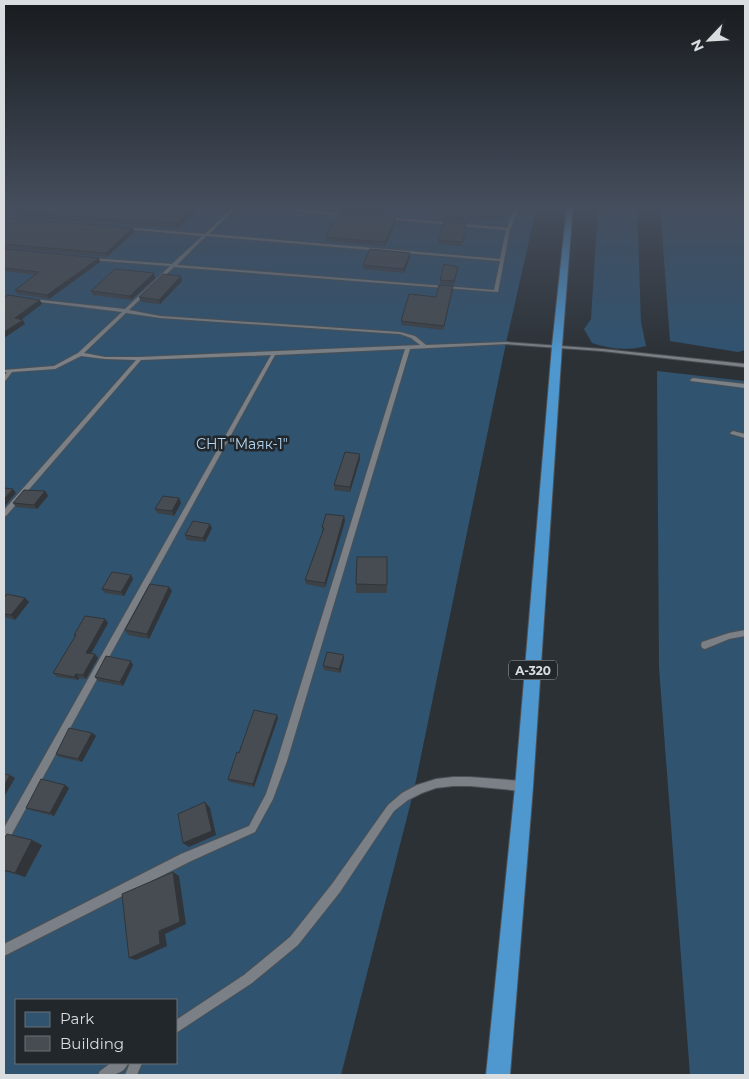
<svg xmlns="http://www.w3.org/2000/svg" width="749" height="1079" viewBox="0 0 749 1079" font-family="Montserrat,sans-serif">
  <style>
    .green { fill: #305370; fill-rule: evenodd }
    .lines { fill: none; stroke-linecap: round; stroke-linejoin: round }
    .service-casing { stroke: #4b5054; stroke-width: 2 }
    .trunk-casing { stroke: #4b5054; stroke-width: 2 }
    .service { fill: #7a8086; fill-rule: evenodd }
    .trunk { fill: #4e97cf; fill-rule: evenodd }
    .wall { fill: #3c4146 }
    .shaded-wall { fill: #313539 }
    .building { fill: #464c51; stroke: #313539 }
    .labels { text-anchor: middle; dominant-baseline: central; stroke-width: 5; stroke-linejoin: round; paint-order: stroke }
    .shield { fill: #22272c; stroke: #a2a6aa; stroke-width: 1 }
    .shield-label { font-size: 12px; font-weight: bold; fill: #d9dde0 }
    .park-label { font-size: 14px; fill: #b4d5f0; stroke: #22272c }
  </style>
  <rect width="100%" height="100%" fill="#2c3136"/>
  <path class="green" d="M4,205H537L506,343L414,790L341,1075H4ZM16,1000H176V1063H16Z
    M608,205H637L641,322L646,346C627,351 610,349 592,343L584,329L591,319L598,209Z
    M660,205H745V350L738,352L670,341Z
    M657,371L745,381V1075H690L659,668Z"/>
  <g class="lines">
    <defs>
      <path id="service" d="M233,205H247L349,214L351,215L349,216L238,206L209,234L500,259L506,230L374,218L372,217L374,216L507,228L516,205H520L510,229L498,292L174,267L129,310L160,316L400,332L415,336L426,345L506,342L602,349L745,364V367L602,351L506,344L410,349L287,761L273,799L255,832L189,862L4,956V944L181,854L249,826L266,794L277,761L405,349L275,355L8,841L4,842V828L271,355L141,360L6,516H4V510L136,360L105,359L81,356L55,369L12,372L6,380L4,381V376L7,372H4V370L54,366L78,353L122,312L32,301V299L125,309L170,266L91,260H90V258L172,264L202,236L125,229L123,228L124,227L205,234L234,206ZM206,236L500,261L494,290L177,265ZM126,313L160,318L400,334L411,338L420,345L140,357H105L84,353Z
        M693,378L745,384V388L691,381L690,380Z
        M733,431L745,434V438L731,434L730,433Z
        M745,630V636L729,639L705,649L702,648L701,645L702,642L729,633Z
        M453,777H470L522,781L525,783L527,786L525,789L522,791L470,786H453L436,788L422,793L408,800L394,811L340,892L298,945L252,983L176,1033V1020L244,975L290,937L332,884L388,805L402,793L417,785L436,779Z
        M111,1063H128C123,1076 110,1075 98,1075L100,1071Z
        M130,1063H142L137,1075H125Z"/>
      <path id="trunk" d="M567,205H573L562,346L533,787L510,1075H486L515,787L552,346Z"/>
    </defs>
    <use href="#service" class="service-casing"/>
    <use href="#trunk" class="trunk-casing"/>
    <use href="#service" class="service"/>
    <use href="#trunk" class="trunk"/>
  </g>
  <path class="wall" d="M203,205L178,228L15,217L13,212Z
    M320,205H392L387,216L344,212L343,209L320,207Z
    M505,205L502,221L474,219L473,221H468L467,223L440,219V215Z
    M4,219L133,228L134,232L107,257L4,248Z
    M396,219L395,223L385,246L326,241L325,237Z
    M466,224L462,246L438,244V240Z
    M4,250L100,262L49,299L17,294L15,290L35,275L4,271Z
    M410,253V257L404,273L363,269V265Z
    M458,267L454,285L440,284V280Z
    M155,278L131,300L93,295L91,291Z
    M182,281L160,304L141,302L139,297Z
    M453,290L443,330L401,325V321L436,297Z
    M360,459L350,492L334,490V485Z
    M45,491L48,496L37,509L16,507L13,503Z
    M179,498L181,503L174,516L157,513L155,509Z
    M344,516L345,521L325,588L306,584L305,580L323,532L322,527Z
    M212,528L205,542L187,540L185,535Z
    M387,557V593H356V584Z
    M131,575L133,579L124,596L105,593L102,589Z
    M172,591L149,639L128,635L125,630Z
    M4,598H25L29,602L15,620L4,617Z
    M105,619L108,623L91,654L98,658L86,679L79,678L78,680L57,677L53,673L75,636L74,635Z
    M344,658L340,673L324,670L323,666Z
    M133,665L123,686L98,681L95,677Z
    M278,718L254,787L230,782L228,779L239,753Z
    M92,733L96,736L82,762L60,757L56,754Z
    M69,788L54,816L30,810L26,808Z
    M4,839L42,845L25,877L4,871Z"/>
  <path class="shaded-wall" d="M197,205H203L178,228L176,223Z
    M390,205H392L387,216V212Z
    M396,219L395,223L385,246V242Z
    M133,228L134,232L107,257L106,253Z
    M410,253V257L404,273V269Z
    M99,258L100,262L49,299L47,295Z
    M154,273L155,278L131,300L130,296Z
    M181,276L182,281L160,304L159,300Z
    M40,300L42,304L17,323L15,318Z
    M23,320L25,324L4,338V332Z
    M360,454V459L350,492V487Z
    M13,489L16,493L5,506L4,505V499Z
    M45,491L48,496L37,509L34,505Z
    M179,498L181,503L174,516L172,511Z
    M344,516L345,521L325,588V583Z
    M210,524L212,528L205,542L203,538Z
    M131,575L133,579L124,596L121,592Z
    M169,587L172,591L149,639L147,634Z
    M25,598L29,602L15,620L11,615Z
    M105,619L108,623L89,657L86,653Z
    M95,654L98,658L86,679L83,675Z
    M344,655V658L340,673L339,669Z
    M131,661L133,665L123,686L120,682Z
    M76,674L79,678L78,680L74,677Z
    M277,715L278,718L254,787L253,784Z
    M92,733L96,736L82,762L78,759Z
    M10,775L15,778L4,797V786Z
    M65,785L69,788L54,816L50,813Z
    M205,802L210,808L216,835L189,847L183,843Z
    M32,840L42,845L25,877L15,873Z
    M173,872L179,876L186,924L165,934L167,946L136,960L129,958L159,931Z"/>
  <path class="building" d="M24,205H197L176,223L13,212Z
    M345,205H390L387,212L343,208Z
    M443,205H505L503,217L474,215V218L468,217V219L440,215Z
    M340,213L396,219L385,242L325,237Z
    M5,218L133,228L106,253L4,244V219Z
    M444,222L466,224L463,242L438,240Z
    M5,249L99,258L47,295L15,290L39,272L4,268V250Z
    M370,249L410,253L404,269L363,265Z
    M444,264L458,267L454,281L440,280Z
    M115,269L154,273L130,296L91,291Z
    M163,274L181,276L159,300L139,297Z
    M439,285L453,286L444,326L401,321L409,294L436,297Z
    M8,295L40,300L15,318L23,320L4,332V298Z
    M345,452L360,454L350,487L334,485Z
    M4,488L13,489L4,499Z
    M24,490L45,491L34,505L13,503Z
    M163,496L179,498L172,511L155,509Z
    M326,514L344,516L325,583L305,580L324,528L322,527Z
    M193,521L210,524L203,538L185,535Z
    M357,557H387V585L356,584Z
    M112,572L131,575L121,592L102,589Z
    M150,584L169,587L147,634L125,630Z
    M7,594L25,598L11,615L4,614V598Z
    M85,616L105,619L86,653L95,654L83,675L76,674L74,677L53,673L76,635H74Z
    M327,652L344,655L339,669L323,666Z
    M106,656L131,661L120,682L95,677Z
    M254,710L277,715L253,784L228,779L237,752L239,753Z
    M69,728L92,733L78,759L56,754Z
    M4,774L10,775L4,786Z
    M41,779L65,785L50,813L26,808Z
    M205,802L212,831L183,843L178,814Z
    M7,834L32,840L15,873L4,870V839Z
    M173,872L180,922L159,931L160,944L129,958L122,894Z"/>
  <linearGradient id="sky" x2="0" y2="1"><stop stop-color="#181b1e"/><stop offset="0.58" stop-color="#454e5d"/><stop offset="1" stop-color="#454e5d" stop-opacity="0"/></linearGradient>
  <rect width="749" height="356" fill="url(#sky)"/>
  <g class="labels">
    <rect class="shield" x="509" y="660.5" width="48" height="19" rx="4"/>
    <g class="shield-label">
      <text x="533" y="670">А-320</text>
    </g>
    <g class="park-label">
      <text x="242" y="444">СНТ "Маяк-1"</text>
    </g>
  </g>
  <rect width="749" height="1079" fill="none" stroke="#d9dde0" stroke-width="10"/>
  <rect x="15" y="999" width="162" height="65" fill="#22272c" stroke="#6b7074"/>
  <rect x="25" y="1012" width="25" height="15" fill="#305370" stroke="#6b7074"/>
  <text x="60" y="1024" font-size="15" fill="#d9dde0">Park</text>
  <rect x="25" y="1036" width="25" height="15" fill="#464c51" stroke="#6b7074"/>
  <text x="60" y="1049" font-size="15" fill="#d9dde0">Building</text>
  <g transform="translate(709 40) rotate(245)" stroke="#22272c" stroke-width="4" paint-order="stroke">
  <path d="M0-4L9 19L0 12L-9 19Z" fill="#d9dde0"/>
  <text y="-8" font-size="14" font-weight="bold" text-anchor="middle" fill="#d9dde0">N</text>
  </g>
</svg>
